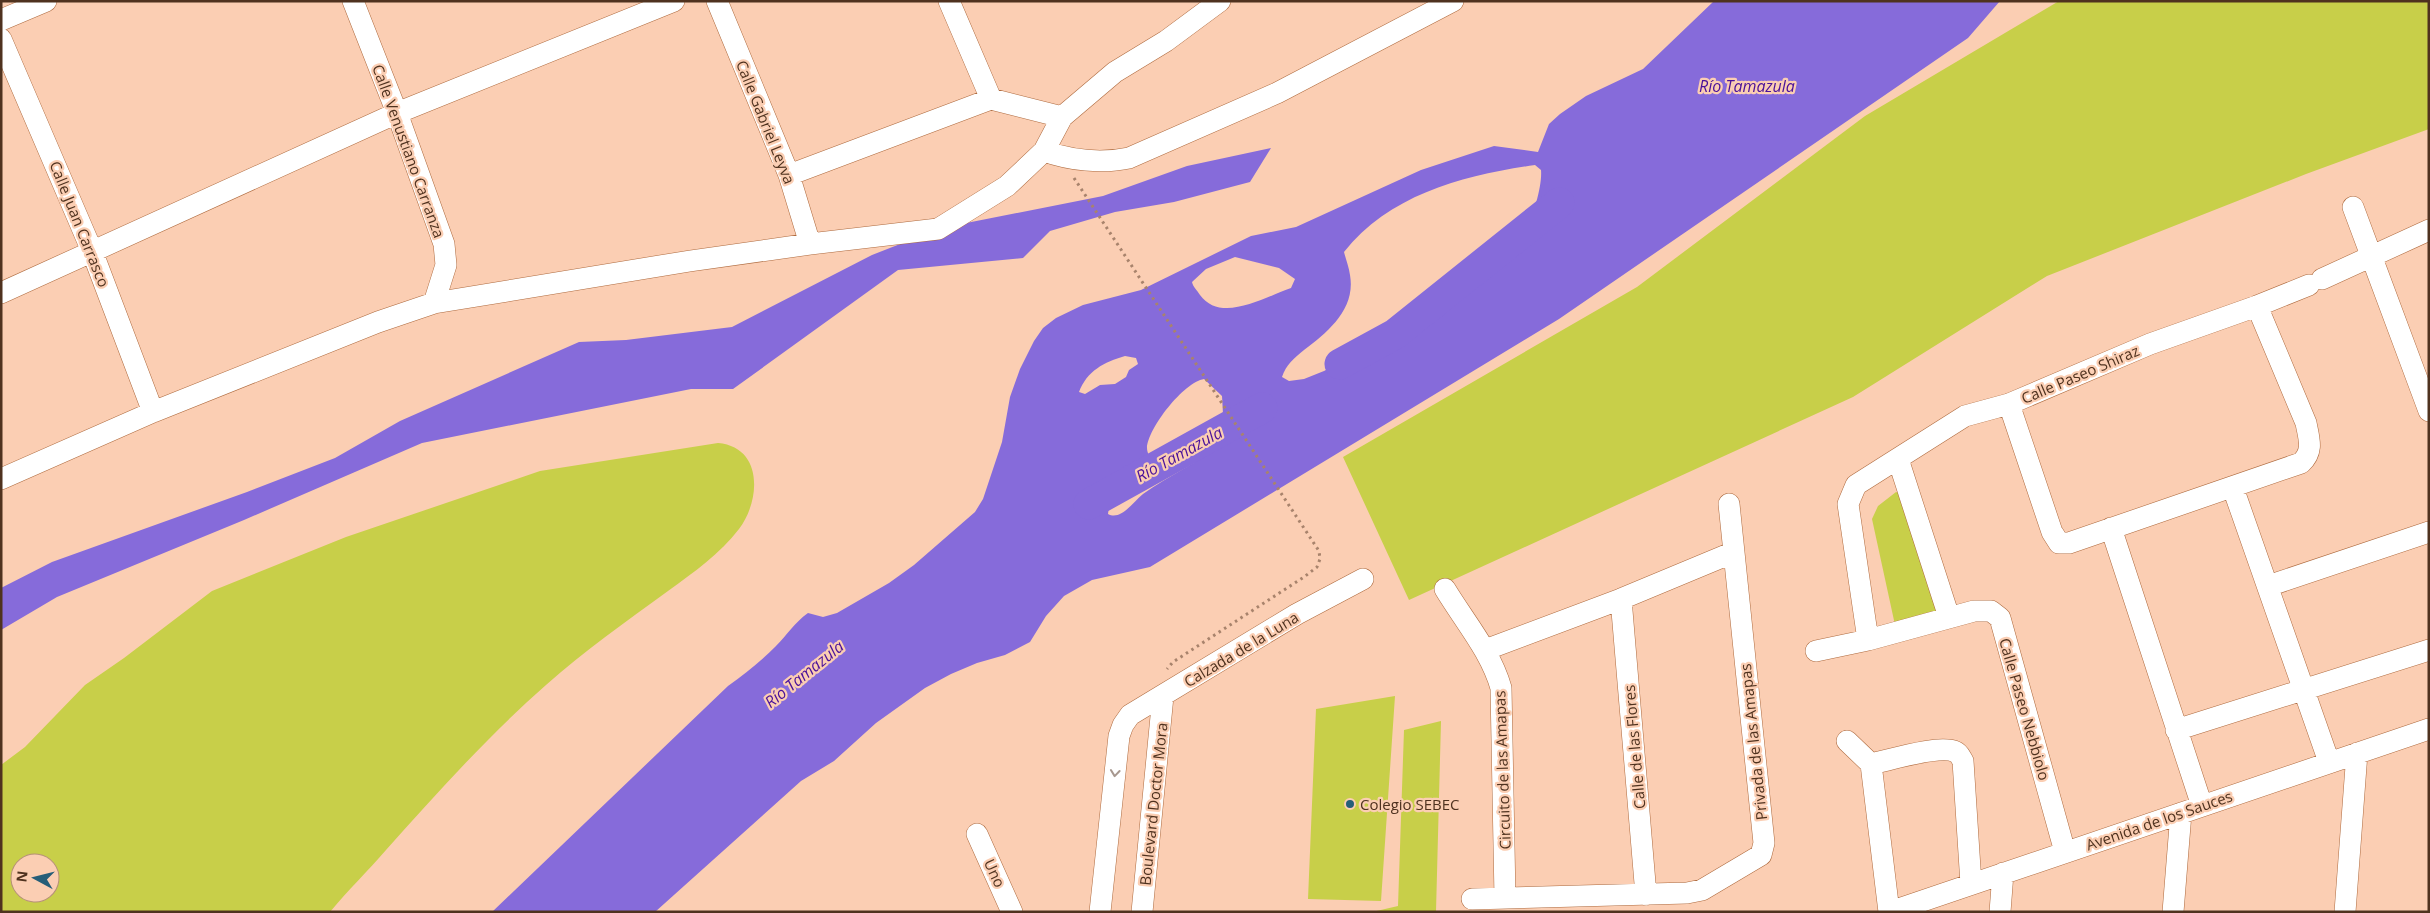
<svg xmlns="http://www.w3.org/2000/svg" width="2430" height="913" viewBox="0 0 2430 913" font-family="'Open Sans',sans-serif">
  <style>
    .green { fill: #c8cf49; fill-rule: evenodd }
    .water { fill: #866bda; fill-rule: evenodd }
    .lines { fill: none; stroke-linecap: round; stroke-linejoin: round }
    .river { stroke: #866bda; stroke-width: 31 }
    .minor-casing { stroke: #ae6a3e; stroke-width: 22 }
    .path { stroke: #a8836c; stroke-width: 3; stroke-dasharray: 2.5 4; stroke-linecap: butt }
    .minor { stroke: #fff; stroke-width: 21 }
    .oneway { stroke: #a7988f }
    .poi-dot { fill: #265e78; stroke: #fbceb3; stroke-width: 2 }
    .labels { text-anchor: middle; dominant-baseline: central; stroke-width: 4.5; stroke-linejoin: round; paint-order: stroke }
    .street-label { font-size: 15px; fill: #4f321f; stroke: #fbceb3 }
    .poi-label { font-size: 15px; fill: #4f321f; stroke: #fbceb3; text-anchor: start }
    .water-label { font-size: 16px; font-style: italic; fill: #49109a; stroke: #fbceb3 }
  </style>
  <rect width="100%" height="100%" fill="#fbceb3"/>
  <path class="green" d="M2059,1H2429V129L2306,174L2047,276L1853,397L1409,600L1343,457L1637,287L1865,116Z
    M718,443C763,447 761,500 739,529C720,554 694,572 668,591C627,621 584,651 546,685C488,736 437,793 386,850C368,871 348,890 330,912H1V765L25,747L85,685L124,658L212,591L346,537L540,471ZM20,863H50V893H20Z
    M1896,492L1905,495L1947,610L1895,625L1872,519L1878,506Z
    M1395,696L1381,901L1308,899L1316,709Z
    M1441,721L1436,912H1372L1398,906L1404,730Z"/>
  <path class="water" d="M1714,1H2000L1968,38L1559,319L1150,567L1092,580L1064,596L1046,616L1030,642L1005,655L977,663L951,674L925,688L876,723L834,761L801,781L655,912H492L728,686C745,674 761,661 776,646C787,635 795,622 808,613L823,617L837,613L889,583L914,565L975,512L983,499L1002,442L1010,397L1020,369L1034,341L1043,328L1056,318L1083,305L1141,290L1251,236L1296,227L1421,170L1494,146L1538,152L1549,124L1560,114L1586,96L1643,69ZM1535,165L1541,170C1543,191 1525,243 1510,257L1433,312L1407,327L1397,336L1370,347L1324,371L1304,379L1289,381L1282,377C1286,365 1294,358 1304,350C1328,332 1356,309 1350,275C1349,267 1346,260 1344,252C1390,194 1465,175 1535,165ZM1235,257L1279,268L1295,279L1291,288C1265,297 1221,324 1200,295C1197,290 1193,287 1192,282L1206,269ZM1125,356L1136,358L1138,364L1129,370L1126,377L1115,384L1100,385L1085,394L1079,392C1087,371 1104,362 1125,356ZM1204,379L1222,396L1224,432L1222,443C1198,463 1168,476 1143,494C1133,502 1121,521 1108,514L1109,507L1134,473L1150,463C1151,456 1147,454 1147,448C1148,428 1184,382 1204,379Z
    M1271,148L1250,182L1174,202L1115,212L1050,231L1023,258L898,270L733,389H691L422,443L244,520L57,597L1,630V588L52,562L247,492L335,458L400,421L579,342L626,340L732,327L872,255L941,228L1103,196L1187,166Z"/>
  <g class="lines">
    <path class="river" d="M1340,364L1395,334L1559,203
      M1089,504L1262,408"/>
    <defs>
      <path id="minor" d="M353,1L397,113L444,244L446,265L434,303
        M717,1L789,175L810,244
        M949,1L991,99
        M1,20L46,1
        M1,39L92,251L153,412
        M1044,151C1070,160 1101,164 1129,158L1277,93L1453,1
        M789,175L991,99L1062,117
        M2353,207L2429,411
        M2322,279L2429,230
        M1,293L397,113L674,1
        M2009,404L2052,532L2059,543H2069L2301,463C2314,451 2309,439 2306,423L2257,306
        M1898,459L1949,617
        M1,479L153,412L378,322L434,303L690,261L810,244L938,229L1007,186L1044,151L1062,117L1115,72L1166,41L1220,1
        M2233,488L2329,762
        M2111,528L2202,806
        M2268,586L2429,532
        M1445,589C1465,622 1491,652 1501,688L1505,898
        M1621,599L1646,895
        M1868,640L1848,504L1856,485L1965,416L2009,404L2150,344L2257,306L2309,285
        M1485,650L1621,599L1734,552
        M1816,651L1868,640L1974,611H1991L2000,618L2065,852
        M2176,730L2429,650
        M1847,741L1871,764L1889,912
        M1871,764C1890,760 1940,744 1956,752C1959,753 1961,758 1963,761L1971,884
        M977,834L1012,912
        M1472,899L1687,893L1702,890L1761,855L1764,843L1729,504
        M1100,912L1119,736L1123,725L1130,715L1297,614L1363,579
        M1142,912L1163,696
        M1890,912L2429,729
        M2000,912L2003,873
        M2173,912L2181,813
        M2345,912L2357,753"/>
    </defs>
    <use href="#minor" class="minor-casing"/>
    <path class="path" d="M1074,178L1319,551L1320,559L1317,567L1304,577L1173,662L1167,669"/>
    <use href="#minor" class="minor"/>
  </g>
  <defs><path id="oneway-chevron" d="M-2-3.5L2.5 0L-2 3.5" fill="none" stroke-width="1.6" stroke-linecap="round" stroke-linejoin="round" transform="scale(1.25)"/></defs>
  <use class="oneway" href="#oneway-chevron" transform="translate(1115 773) rotate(96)"/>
  <circle class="poi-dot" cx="1350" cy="804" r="5"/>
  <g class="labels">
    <g class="street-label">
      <text transform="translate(766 122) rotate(68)">Calle Gabriel Leyva</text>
      <text transform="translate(409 151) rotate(70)">Calle Venustiano Carranza</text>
      <text transform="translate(80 224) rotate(68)">Calle Juan Carrasco</text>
      <text transform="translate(2080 374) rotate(-23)">Calle Paseo Shiraz</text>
      <text transform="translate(1241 649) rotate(-31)">Calzada de la Luna</text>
      <text transform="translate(2025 709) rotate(74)">Calle Paseo Nebbiolo</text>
      <text transform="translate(1753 742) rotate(-96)">Privada de las Amapas</text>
      <text transform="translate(1634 747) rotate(-95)">Calle de las Flores</text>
      <text transform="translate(1502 770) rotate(-92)">Circuito de las Amapas</text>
      <text transform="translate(1153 804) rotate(-84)">Boulevard Doctor Mora</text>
      <text transform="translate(2159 820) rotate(-19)">Avenida de los Sauces</text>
      <text transform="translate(995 873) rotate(65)">Uno</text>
    </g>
    <g class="poi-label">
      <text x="1360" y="804">Colegio SEBEC</text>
    </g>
    <g class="water-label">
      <text x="1747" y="86">Río Tamazula</text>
      <text transform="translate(1179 454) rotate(-29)">Río Tamazula</text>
      <text transform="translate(804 674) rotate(-39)">Río Tamazula</text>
    </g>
  </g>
  <rect width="2430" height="913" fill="none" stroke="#4f321f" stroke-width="5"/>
  <g transform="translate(35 878) rotate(277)"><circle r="24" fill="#fbceb3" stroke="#b69078"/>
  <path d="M0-4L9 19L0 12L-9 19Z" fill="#265e78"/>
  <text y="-8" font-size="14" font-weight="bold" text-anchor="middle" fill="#4f321f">N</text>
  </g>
</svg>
